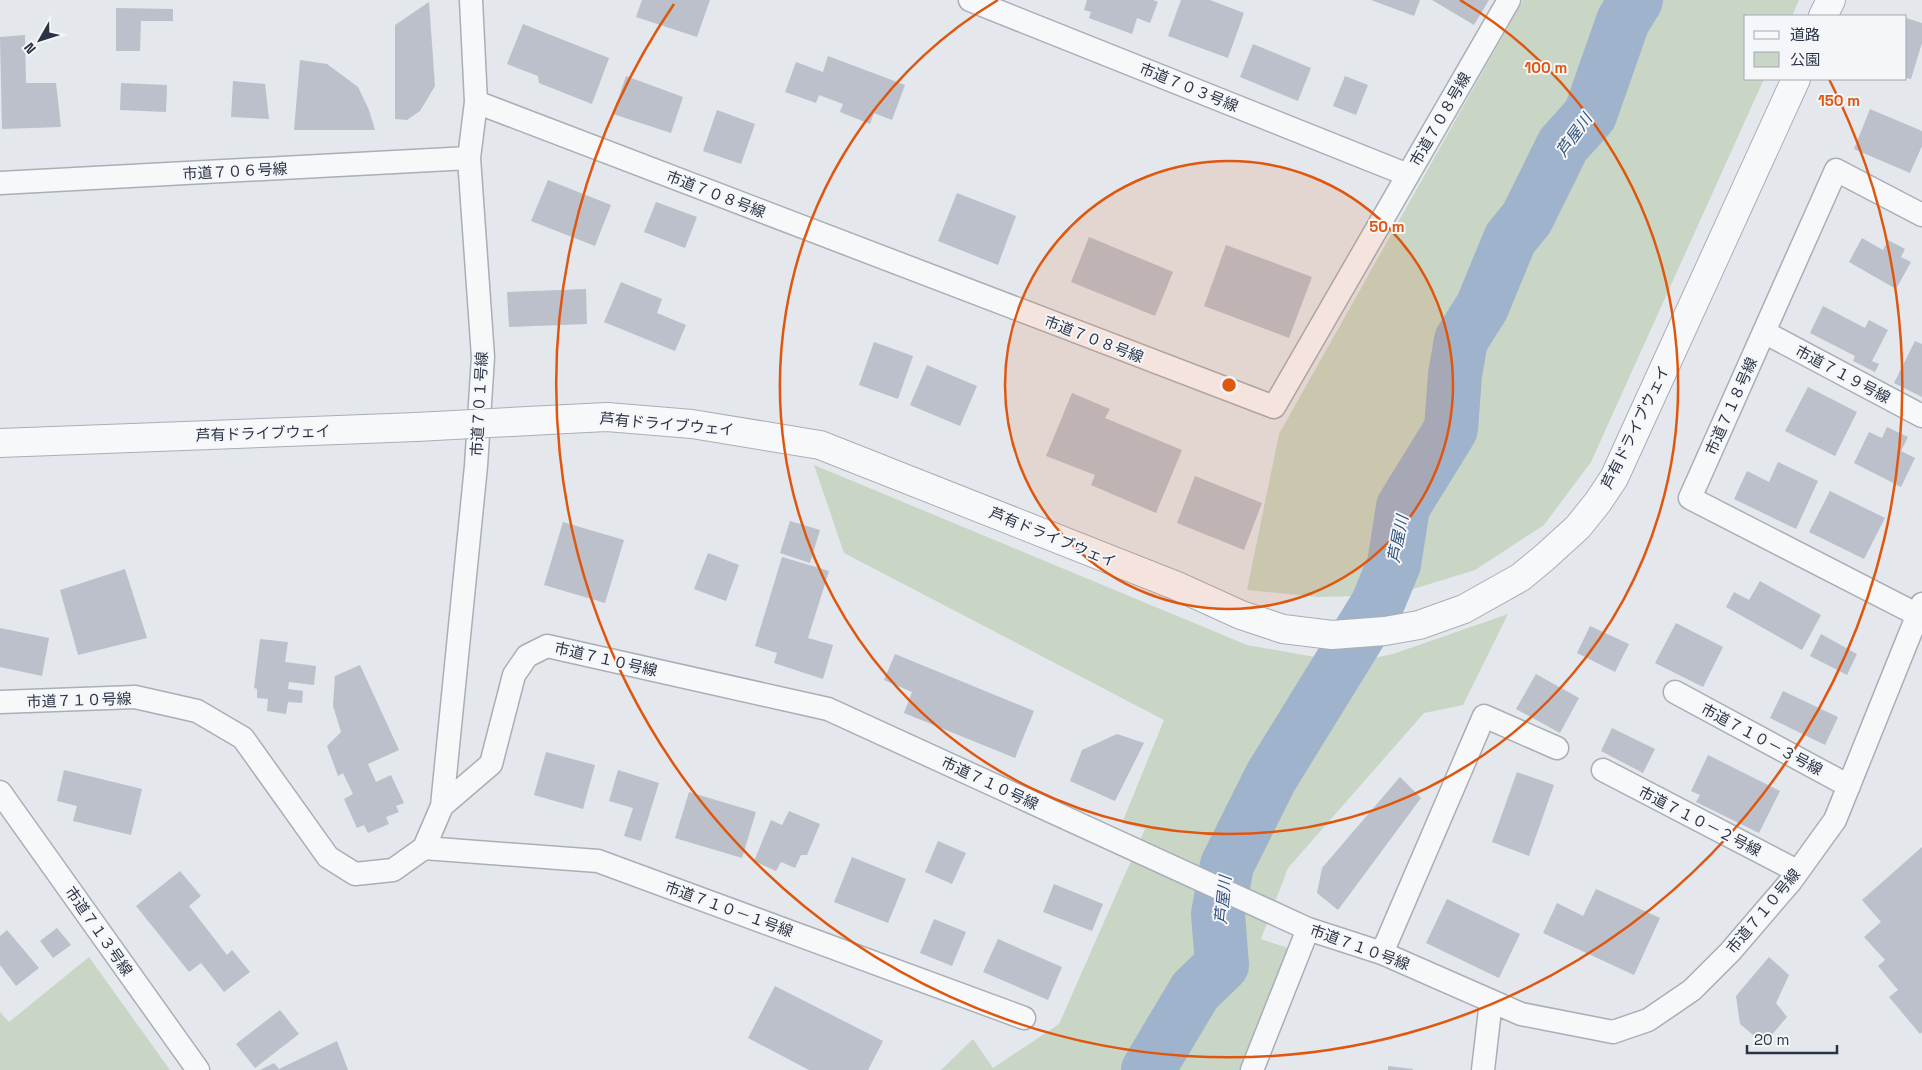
<svg xmlns="http://www.w3.org/2000/svg" width="1922" height="1070" viewBox="0 0 1922 1070" font-family="'Space Grotesk','Noto Sans JP',sans-serif">
  <style>
    .green { fill: #c9d6c5 }
    .lines { fill: none; stroke-linecap: round; stroke-linejoin: round }
    .river { stroke: #9fb4cc; stroke-width: 54 }
    .building { fill: #bbc0ca }
    .minor-casing { stroke: #a9aeb7; stroke-width: 25 }
    .tertiary-casing { stroke: #a9aeb7; stroke-width: 30 }
    .minor { stroke: #f7f8fa; stroke-width: 22 }
    .tertiary { stroke: #f7f8fa; stroke-width: 28 }
    .tertiary-bridge-casing { stroke: #a9aeb7; stroke-width: 30; stroke-linecap: butt }
    .tertiary-bridge { stroke: #f7f8fa; stroke-width: 28 }
    .ring { fill: none; stroke: #df570f; stroke-width: 2.5 }
    .labels { text-anchor: middle; dominant-baseline: central; stroke-width: 4; stroke-linejoin: round; paint-order: stroke }
    .street-label { font-size: 15px; fill: #2b3445; stroke: #f4f6f9 }
    .water-label { font-size: 16px; font-style: italic; fill: #34527a; stroke: #f4f6f9 }
    .centre { fill: #df570f; stroke: #f4f6f9; stroke-width: 2.5 }
    .ring-label { font-size: 15px; text-anchor: middle; font-weight: bold; fill: #df570f; stroke: #f4f6f9; stroke-width: 4; stroke-linejoin: round; paint-order: stroke }
  </style>
  <rect width="100%" height="100%" fill="#e4e7ec"/>
  <path class="green" d="M1523,0H1799L1792,16H1746V79H1764L1591,462L1544,525L1475,570L1394,595L1319,597L1247,590L1279,434Z
    M814,465L1247,645L1349,663L1393,654L1508,614L1463,705L1424,713L1288,868L1261,939L1291,949L1240,1070H941L973,1039L993,1068L1059,1024L1145,829L1122,823L1164,720L844,553Z
    M89,957L170,1070H0V1012L9,1022Z"/>
  <g class="lines">
    <path class="river" d="M1148,1070L1195,991L1222,965L1218,914L1227,865L1271,777L1377,605L1394,564L1403,507L1451,429L1455,375L1461,340L1482,307L1510,239L1527,218L1563,145L1590,115L1623,21L1636,0"/>
  </g>
  <path class="building" d="M642,0H710L697,37L636,17Z
    M1087,0H1153L1158,2L1150,23L1137,18L1132,34L1089,18L1091,12L1084,10Z
    M1181,0H1210L1244,13L1228,58L1168,36Z
    M1371,0H1420L1414,16Z
    M1432,0H1489L1474,25Z
    M429,2L435,86L420,111L407,120L395,119V25Z
    M116,8L173,9V21H141L140,51H116Z
    M1906,18L1922,23V43L1911,79L1906,78Z
    M523,24L609,58L592,104L539,83L538,76L507,64Z
    M25,35L26,83H56L61,127L2,129L0,37Z
    M1253,44L1311,68L1298,101L1240,77Z
    M828,56L905,85L892,120L874,113L870,124L840,112L843,104L819,95L816,103L785,92L796,62L823,72Z
    M300,60L327,64L358,87L369,110L375,130H294Z
    M626,76L683,97L671,133L613,114Z
    M1345,76L1368,85L1356,115L1333,106Z
    M233,81L265,84L269,119L231,117Z
    M121,83L167,85L166,112L120,110Z
    M1870,109L1922,131V146L1910,173L1854,149Z
    M717,110L755,124L741,164L703,151Z
    M548,180L611,205L595,246L531,221Z
    M957,193L1016,216L998,265L938,241Z
    M656,202L697,217L685,248L644,232Z
    M1089,237L1173,272L1155,316L1071,282Z
    M1862,238L1883,250L1888,240L1905,249L1901,257L1911,262L1896,289L1849,262Z
    M1226,245L1312,277L1289,338L1204,306Z
    M621,282L662,299L657,313L686,325L675,351L604,322Z
    M586,289L587,324L509,327L507,292Z
    M1823,306L1865,328L1869,320L1888,330L1872,361L1879,364L1875,372L1853,361L1855,356L1810,333Z
    M1915,341L1922,344V397L1894,383Z
    M874,342L913,356L898,399L859,385Z
    M927,365L977,386L960,426L910,405Z
    M1808,387L1857,412L1835,456L1785,431Z
    M1072,393L1110,409L1105,418L1182,450L1156,513L1091,485L1095,475L1046,456Z
    M1887,427L1908,437L1901,451L1915,458L1901,487L1854,463L1869,432L1882,438Z
    M1778,462L1818,481L1796,529L1734,499L1747,471L1769,482Z
    M1195,476L1262,503L1244,550L1177,523Z
    M1830,491L1885,518L1864,559L1809,532Z
    M790,521L820,530L810,563L780,553Z
    M563,522L624,540L605,603L544,585Z
    M708,553L739,565L726,601L694,589Z
    M782,557L829,571L808,638L833,645L823,679L774,663L777,653L755,646Z
    M125,569L147,638L78,655L60,590Z
    M1760,581L1821,615L1802,650L1726,607L1734,592L1749,600Z
    M1676,623L1723,647L1703,687L1655,663Z
    M1590,626L1629,644L1615,672L1577,653Z
    M0,628L49,638L42,676L0,667Z
    M1821,634L1857,654L1847,675L1810,656Z
    M260,639L288,642L285,662L316,666L314,685L289,682L288,689L303,691L302,703L288,702L286,714L267,711L268,699L257,698V689L254,688Z
    M895,654L1034,711L1015,758L904,713L912,692L884,680Z
    M360,665L399,750L368,764L376,782L391,775L404,803L396,806L399,812L386,817L389,824L368,833L364,825L357,828L344,799L353,794L343,773L338,776L327,746L341,732L333,706L335,676Z
    M1536,674L1579,698L1560,733L1516,709Z
    M1783,691L1838,717L1825,745L1770,718Z
    M1612,728L1655,749L1643,773L1601,751Z
    M1117,734L1144,743L1115,801L1070,781L1082,750Z
    M546,752L595,765L583,809L534,795Z
    M1708,755L1780,791L1759,833L1696,802L1700,795L1691,791Z
    M64,770L142,789L131,835L73,821L77,806L57,801Z
    M618,770L659,783L641,841L624,836L633,808L609,801Z
    M1517,772L1554,785L1529,856L1492,842Z
    M1400,777L1421,798L1338,910L1317,893L1322,868Z
    M689,792L756,812L742,858L675,838Z
    M789,811L820,824L807,855H801L795,868L781,862L776,871L754,861L771,820L782,825Z
    M938,841L966,853L952,884L925,872Z
    M1922,847V1032L1920,1034L1889,997L1898,990L1878,966L1885,960L1864,937L1881,922L1862,900Z
    M852,857L906,879L888,923L834,902Z
    M180,871L201,896L189,906L227,955L232,950L250,972L224,992L201,963L189,972L136,906Z
    M1054,884L1103,904L1092,931L1043,912Z
    M1596,889L1660,918L1634,975L1543,933L1557,903L1583,916Z
    M1447,899L1520,934L1499,978L1426,943Z
    M934,919L966,932L952,966L920,953Z
    M57,928L71,945L53,958L40,941Z
    M7,930L39,968L16,986L0,965V936Z
    M998,939L1062,967L1048,1000L983,972Z
    M1769,957L1789,975L1776,1003L1787,1017L1764,1044L1740,1024L1736,996Z
    M775,986L883,1041L868,1070H809L748,1038Z
    M280,1010L299,1034L255,1068L236,1044Z
    M337,1041L348,1070H260L274,1063L279,1069Z
    M1388,1066L1413,1069V1070H1388Z"/>
  <g class="lines">
    <defs>
      <path id="minor" d="M970,0L1408,175
        M476,102L1274,407L1509,0
        M0,183L469,158
        M1764,332L1922,416
        M1918,615L1690,498L1836,170L1922,215
        M1675,692L1849,786
        M0,702L135,697L197,711L243,738L328,857L355,874L393,870L424,848L442,806L491,764L514,675L527,656L547,646L828,709L1308,929L1382,953L1521,1014L1613,1032L1648,1020L1692,990L1730,952L1791,881L1835,820L1922,604
        M1603,770L1797,871
        M0,792L198,1070
        M442,806L476,466L483,357L469,158L476,102L471,0
        M424,848L598,861L1024,1018
        M1382,953L1484,716L1557,748
        M1252,1070L1308,929
        M1483,1070L1491,1001"/>
      <path id="tertiary" d="M1823,16L1831,0
        M567,419L607,417L692,424L820,445L1177,586L1241,615L1283,629L1332,635L1385,631L1419,625L1464,609L1521,577L1545,557L1578,527L1598,502L1614,478L1796,79
        M0,443L416,427"/>
    </defs>
    <use href="#minor" class="minor-casing"/>
    <use href="#tertiary" class="tertiary-casing"/>
    <use href="#minor" class="minor"/>
    <use href="#tertiary" class="tertiary"/>
    <defs>
      <path id="tertiary-bridge" d="M416,427L567,419"/>
    </defs>
    <use href="#tertiary-bridge" class="tertiary-bridge-casing"/>
    <use href="#tertiary-bridge" class="tertiary-bridge"/>
  </g>
  <circle cx="1229" cy="385" r="224" fill="#df570f" fill-opacity=".12"/>
  <g class="ring">
    <circle cx="1229" cy="385" r="224"/>
    <path d="M1460 0A449 449 0 1 1 998 0"/>
    <path d="M1829 79A673 673 0 1 1 674 4"/>
  </g>
  <g class="labels">
    <g class="street-label">
      <text transform="translate(1189 87) rotate(22)">市道７０３号線</text>
      <text transform="translate(1440 119) rotate(-60)">市道７０８号線</text>
      <text transform="translate(235 171) rotate(-3)">市道７０６号線</text>
      <text transform="translate(716 194) rotate(21)">市道７０８号線</text>
      <text transform="translate(1094 339) rotate(21)">市道７０８号線</text>
      <text transform="translate(1843 374) rotate(28)">市道７１９号線</text>
      <text transform="translate(479 404) rotate(-87)">市道７０１号線</text>
      <text transform="translate(1731 406) rotate(-66)">市道７１８号線</text>
      <text transform="translate(667 424) rotate(5)">芦有ドライブウェイ</text>
      <text transform="translate(1635 427) rotate(-64)">芦有ドライブウェイ</text>
      <text transform="translate(263 433) rotate(-2)">芦有ドライブウェイ</text>
      <text transform="translate(1053 537) rotate(22)">芦有ドライブウェイ</text>
      <text transform="translate(606 659) rotate(13)">市道７１０号線</text>
      <text transform="translate(79 700) rotate(-2)">市道７１０号線</text>
      <text transform="translate(1762 739) rotate(28)">市道７１０－３号線</text>
      <text transform="translate(990 783) rotate(25)">市道７１０号線</text>
      <text transform="translate(1700 821) rotate(27)">市道７１０－２号線</text>
      <text transform="translate(729 909) rotate(20)">市道７１０－１号線</text>
      <text transform="translate(1763 911) rotate(-50)">市道７１０号線</text>
      <text transform="translate(99 931) rotate(55)">市道７１３号線</text>
      <text transform="translate(1360 947) rotate(20)">市道７１０号線</text>
    </g>
    <g class="water-label">
      <text transform="translate(1574 135) rotate(-54)">芦屋川</text>
      <text transform="translate(1398 539) rotate(-79)">芦屋川</text>
      <text transform="translate(1223 900) rotate(-84)">芦屋川</text>
    </g>
  </g>
  <circle cx="1229" cy="385" r="8" class="centre"/>
  <g class="ring-label">
    <text x="1546" y="73">100 m</text>
    <text x="1839" y="106">150 m</text>
    <text x="1387" y="232">50 m</text>
  </g>
  <rect x="1744" y="15" width="162" height="65" fill="#f4f6f9" stroke="#a4a8b1"/>
  <rect x="1754" y="31" width="25" height="8" fill="#f7f8fa" stroke="#a4a8b1"/>
  <text x="1790" y="40" font-size="15" fill="#2b3445">道路</text>
  <rect x="1754" y="52" width="25" height="15" fill="#c9d6c5" stroke="#a4a8b1"/>
  <text x="1790" y="65" font-size="15" fill="#2b3445">公園</text>
  <g transform="translate(40 40) rotate(231)" stroke="#f4f6f9" stroke-width="4" paint-order="stroke">
  <path d="M0-4L9 19L0 12L-9 19Z" fill="#2b3445"/>
  <text y="-8" font-size="14" font-weight="bold" text-anchor="middle" fill="#2b3445">N</text>
  </g>
  <path d="M1747 1045v8h90v-8" fill="none" stroke="#2b3445" stroke-width="2.5"/>
  <text x="1754" y="1045" font-size="15" fill="#2b3445" stroke="#f4f6f9" stroke-width="4" paint-order="stroke">20 m</text>
</svg>
